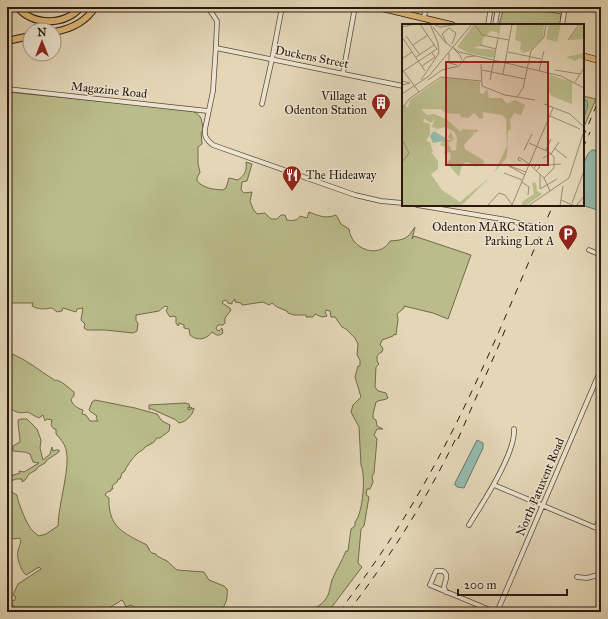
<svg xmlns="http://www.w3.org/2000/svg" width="608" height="619" viewBox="0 0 608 619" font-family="'IM FELL Great Primer',serif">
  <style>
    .green { fill: #babd8b; stroke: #716a4c }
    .water { fill: #95baad; stroke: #69796d }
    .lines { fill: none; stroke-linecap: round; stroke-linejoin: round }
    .minor-casing { stroke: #574838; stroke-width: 5.5 }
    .major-casing { stroke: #28180e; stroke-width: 7 }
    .highway-casing { stroke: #28180e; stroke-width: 8 }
    .minor { stroke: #ede5d1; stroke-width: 4 }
    .major { stroke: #e2bc7c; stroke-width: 5.5 }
    .highway { stroke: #e2bc7c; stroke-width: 6 }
    .rail { stroke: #28180e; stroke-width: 1; stroke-dasharray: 7 7; stroke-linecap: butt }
    .labels { text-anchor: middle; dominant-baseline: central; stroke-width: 3; stroke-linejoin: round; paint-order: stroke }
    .street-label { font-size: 12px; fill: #28180e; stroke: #ede5d1 }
    .poi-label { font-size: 12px; fill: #28180e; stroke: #ede5d1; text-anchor: end }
    .inset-road { fill: none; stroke: #998b74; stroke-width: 1 }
    .view { fill: #8f2418; fill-opacity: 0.15; stroke: #8f2418; stroke-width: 2 }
    .inset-edge { fill: none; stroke: #28180e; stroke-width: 2 }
  </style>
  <rect width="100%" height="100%" fill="#e4d7b8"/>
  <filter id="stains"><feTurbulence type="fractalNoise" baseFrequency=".005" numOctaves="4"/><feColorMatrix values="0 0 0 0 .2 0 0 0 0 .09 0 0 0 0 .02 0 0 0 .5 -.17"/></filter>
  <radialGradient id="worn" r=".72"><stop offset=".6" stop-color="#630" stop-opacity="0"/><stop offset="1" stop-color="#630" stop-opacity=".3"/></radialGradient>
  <path class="green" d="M504,7H521L561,14L560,25H499Z
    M7,92L181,109C198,112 202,113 203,131L201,132L202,144L198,147V164L200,172L197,178V181C205,189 212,189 223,190L226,188L229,178L238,180C245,175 247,171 246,162L252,164L247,181L242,182L241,190L244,193L252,192L250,201L253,209L257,214L265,213L271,219H277L281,215H285L287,220C292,221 297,221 300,216L307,218L309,212C319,216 326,219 336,215L341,224L349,229C351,249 379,260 390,241C405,240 407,239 415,227L412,239L414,236L471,255L448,319L433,313L404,306V308L397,314L398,319L396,335L394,334L393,336L382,340L380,345L383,348L382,352C377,354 377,356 377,361L379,364L376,367L375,387L378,391L386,393L388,398C384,401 380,399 376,402L373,414V418L376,420L377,426L383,429H377L374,435L377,439L374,473L372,476L373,482L370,489H367L366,495L369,497L364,526L361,529L358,563L362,567L328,612H311C315,607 322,605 325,600C330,594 330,586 332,580C336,570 342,561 346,551H348L351,529L355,526V522C363,513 366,476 361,465L359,427L351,412L353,405L361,397L355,377L358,366H360V360L357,355L358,344L355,338L346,329L342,327L335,317H331L330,311L326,310L325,312L327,316L322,317L315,314L313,317H306L307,316L305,315H294L288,313L287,311L277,307L272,303L269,305L263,302L243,305H242L241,303L235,302V299L232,302V304L228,303L226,300L223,301L222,303L230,308L231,310L225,318V323L223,325H218L216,328L217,330L219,331L222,328L223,333C219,336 217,336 212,332C206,340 197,341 190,335L189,329L184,328V325L179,323V325L178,326L176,323V317L173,316L170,317L166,311L168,307L165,306L159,311L136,315V321L138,323L137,331L133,333L105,330H87L84,328L85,324L81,320L83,308L77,309L76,312L63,308L62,311L57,312L52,308C45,309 39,310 32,306L33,303H7Z
    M583,96L596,99L583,129Z
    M7,347L10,349L12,354C27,360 40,371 53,379C56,382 54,379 59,381C64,383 69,388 74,392V396L71,399C72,405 77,408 83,410L82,414L86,415L90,421H98L96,418L97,416L91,412L89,410L92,402L95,400L135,408L157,414L162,421L170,425L169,431L160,438H157L153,443H151V444L145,447C143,451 141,450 138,453C132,458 127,466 124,472L122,473L120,479H118L117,482L112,486L113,489H111V491L107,492L105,495L109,498C108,527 123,533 147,545L148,548H149V550L152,553L156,554L157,556L167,561L177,570L204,572L209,580L224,586L227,589C228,599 226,604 220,612H166L163,608L157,607L152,612C145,612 146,605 137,609L131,605L126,607L123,601L121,600L119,602L102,612H15L14,606L12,605L9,606L7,605L8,599L14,601L16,597L13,595L18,584L41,569L39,567L26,575C21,571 16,557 18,551C19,545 22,543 20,538L13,539L10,536L9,544L7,545V472L12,470L8,473L10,475L7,477L20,473L19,471L24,472L39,463L33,462L30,454C24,451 19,452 13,451V446L20,442C20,435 18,428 18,420L21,419H27L37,429L41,440L40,448L43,460L50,454L52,447L53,451L56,450H59V452L47,460L45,463L38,467L36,470L29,474L25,480L22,482V479H16L11,481L9,486L13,493L17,495C17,500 26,522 29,526C31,530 35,533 39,536L46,534L58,526C58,505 71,467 66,449C64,443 60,438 56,434V429H54L51,425L52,420L47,419L45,421L43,415L39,418L33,415L28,412C19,414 13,412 7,405Z
    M185,403L189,404L190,408L188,407V410L191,409V407L192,409L194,408C193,415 186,422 179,423L176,420L152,409H149V405Z"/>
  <path class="water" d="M35,7H67C57,13 45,12 35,7Z
    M584,99L587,101C589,108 585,113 583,119Z
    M592,150H595C604,167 601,193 601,211L581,205H583C583,191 579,158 592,150Z
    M477,440L483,443V448L464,488L457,487L455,485V483Z"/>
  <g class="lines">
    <defs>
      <path id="minor" d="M209,9L217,21L216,45L213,91L205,129C204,137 207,140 213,145L355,195L381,201L403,203
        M424,17L426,7
        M488,25L491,7
        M495,25L498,7
        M562,25L565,7
        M216,48L403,86
        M343,73L355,7
        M7,89L208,111
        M262,104L272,59L282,7
        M417,205L507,220L534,227
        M589,250L601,255
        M494,485L601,530
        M469,525C482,504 516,453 514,429
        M596,528L601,515
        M577,577L587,578L601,574
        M446,592L444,588C444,581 450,576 443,571H436L430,585L495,612
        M497,612L601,369"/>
      <path id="major" d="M377,7L452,25
        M583,56L601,61"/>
      <path id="highway" d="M17,7C34,26 64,26 81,7
        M54,32C71,29 86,22 95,7
        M7,41L30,36"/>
    </defs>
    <use href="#minor" class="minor-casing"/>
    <use href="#major" class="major-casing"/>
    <use href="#highway" class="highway-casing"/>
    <use href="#minor" class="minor"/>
    <use href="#major" class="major"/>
    <use href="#highway" class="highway"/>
    <path class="rail" d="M601,126L600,143L601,155
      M583,137L601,95
      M583,148L590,132
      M458,439L499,345L507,325
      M339,612C372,568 403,523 429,475C477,389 514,296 553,205
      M348,612C391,556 428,497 458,434"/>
  </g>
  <defs>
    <symbol id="building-pin" viewBox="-11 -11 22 30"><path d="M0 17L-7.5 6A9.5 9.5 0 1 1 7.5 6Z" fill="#8f2418" stroke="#ede5d1"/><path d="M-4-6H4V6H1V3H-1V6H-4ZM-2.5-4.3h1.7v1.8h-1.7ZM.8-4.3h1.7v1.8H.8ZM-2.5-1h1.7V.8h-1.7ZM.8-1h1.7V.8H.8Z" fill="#fff"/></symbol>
    <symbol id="restaurant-pin" viewBox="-11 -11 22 30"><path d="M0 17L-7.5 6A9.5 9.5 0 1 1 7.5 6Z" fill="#8f2418" stroke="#ede5d1"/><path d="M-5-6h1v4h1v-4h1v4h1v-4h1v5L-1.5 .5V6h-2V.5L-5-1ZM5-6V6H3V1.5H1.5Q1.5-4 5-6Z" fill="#fff"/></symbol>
    <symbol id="parking-pin" viewBox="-11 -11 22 30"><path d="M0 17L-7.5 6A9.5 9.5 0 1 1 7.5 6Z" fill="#8f2418" stroke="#ede5d1"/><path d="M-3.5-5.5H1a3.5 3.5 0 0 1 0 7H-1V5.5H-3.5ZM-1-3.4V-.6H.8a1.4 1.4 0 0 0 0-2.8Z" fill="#fff"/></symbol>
  </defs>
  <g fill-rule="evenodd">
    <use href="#building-pin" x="370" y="92" width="22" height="30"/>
    <use href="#restaurant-pin" x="281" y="164" width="22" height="30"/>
    <use href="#parking-pin" x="557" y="223" width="22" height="30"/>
  </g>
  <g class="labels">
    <g class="street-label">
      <text transform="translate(312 57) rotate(11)">Duckens Street</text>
      <text transform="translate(109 90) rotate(6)">Magazine Road</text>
      <text transform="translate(540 487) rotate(-67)">North Patuxent Road</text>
    </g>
    <g class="poi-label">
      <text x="367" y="96">Village at<tspan x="367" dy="14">Odenton Station</tspan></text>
      <text x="306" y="175" text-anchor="start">The Hideaway</text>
      <text x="554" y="227">Odenton MARC Station<tspan x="554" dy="14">Parking Lot A</tspan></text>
    </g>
  </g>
  <g transform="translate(402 24)">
    <rect width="182" height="182" fill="#e4d7b8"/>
    <path d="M72,0H99L97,13L95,8L89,7L81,14L80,21L71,24L93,26L91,34L66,29L55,23ZM113,0H142L141,14L128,27L121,29L118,25L119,18L113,16L115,1ZM147,0H159L155,18L144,15ZM178,0H182V15L167,16ZM182,29V36L177,34L174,37L164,33ZM148,51L170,58V80L149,72L145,63ZM41,53L78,58V69L81,70L85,65L87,74H100L105,80L113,76L123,81L119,91L112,89L108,96L109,105L106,107L105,133L92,149L105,122L104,95L100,91L81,88V94L78,95L72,89L66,94L59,93L58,90L43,89L39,85H19L25,91L32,90L44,95L59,108L60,105L77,106L74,109L71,107L72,110L62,121L63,125L81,136L82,139L74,143L71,140L64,138L60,142L57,153L45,139L49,134L48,128L42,130L43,123L38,121L41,116H50L46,113L49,108L51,115L54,114L46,119L50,127L54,126L55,115L53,108L43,103L32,106L35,104L30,103L33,94L29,99L6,84L8,76ZM0,80L22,94L21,98L28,100V110L24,117L28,118L31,128H29L36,137V145L29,150L40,166L58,178L88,153L59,182H0ZM130,158L134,159L135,167L140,170L124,182H119L121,177L132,170Z" fill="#babd8b"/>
    <path d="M32,107L45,115L46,116L31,119L28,112Z" fill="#95baad"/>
    <path class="inset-road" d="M31,0L38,3L57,0M73,1L80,11L107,16M0,3L13,0M31,3L43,18L57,28L159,52L182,64M4,12L18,31M0,13L23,47M166,16L177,0M45,20L40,10L47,4L54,9L50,20M11,21L26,11M78,21L94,25M52,25L58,31L60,36M106,28L139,35M47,29V39L55,41M14,33L32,21M0,35L10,28M79,40L80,62L103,71L133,76M20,42L33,33L30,29M0,45L17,68M80,46L123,55M153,46L178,50M137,47L142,27M0,48L35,25L18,0M101,50L110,0M19,56L37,29L36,19L28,0M26,56L40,46L57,42L64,33L73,32M88,56L96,14M0,57L8,59L0,61M173,58L182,44M0,70L27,52L70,0M115,73L121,64L129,27L142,13L144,0M142,80L168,90L182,103M0,85L7,75L39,53L79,57M148,92L178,105M0,115L7,129L0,138M127,119L147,128L152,133V144L142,154M152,124L165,134M122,126L130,110M144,126L149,115M141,134L149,130L157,118M119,137L116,136L117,133L127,140M127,140L142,154L148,167M146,141L159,140M132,144L135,141L138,143L134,147M102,149L120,156M123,151L105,141L124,148M138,151V165L155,155M120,158L127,163L126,171M159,176L173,182M170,179L182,147M110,181L151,84M85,182L97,169L103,171L111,182M126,182L167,154L182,107M158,182L161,162M174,182L182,172"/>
    <path class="view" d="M44,38H146V141H44Z"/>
    <rect width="182" height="182" class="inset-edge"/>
  </g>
  <rect width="608" height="619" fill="none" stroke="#e4d7b8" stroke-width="24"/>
  <rect x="8" y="8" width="592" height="603" fill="none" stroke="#28180e" stroke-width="2"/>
  <rect x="12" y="12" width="584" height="595" fill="none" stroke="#28180e"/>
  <g transform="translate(42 42)"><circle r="19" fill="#ede5d1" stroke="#9e9383"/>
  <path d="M0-3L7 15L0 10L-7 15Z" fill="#8f2418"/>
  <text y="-6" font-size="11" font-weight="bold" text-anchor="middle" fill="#28180e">N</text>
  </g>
  <path d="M458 589v6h109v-6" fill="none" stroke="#28180e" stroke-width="2"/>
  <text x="464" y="589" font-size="12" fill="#28180e" stroke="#ede5d1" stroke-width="3" paint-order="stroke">200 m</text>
  <rect width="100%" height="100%" filter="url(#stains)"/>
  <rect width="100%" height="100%" fill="url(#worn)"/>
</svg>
